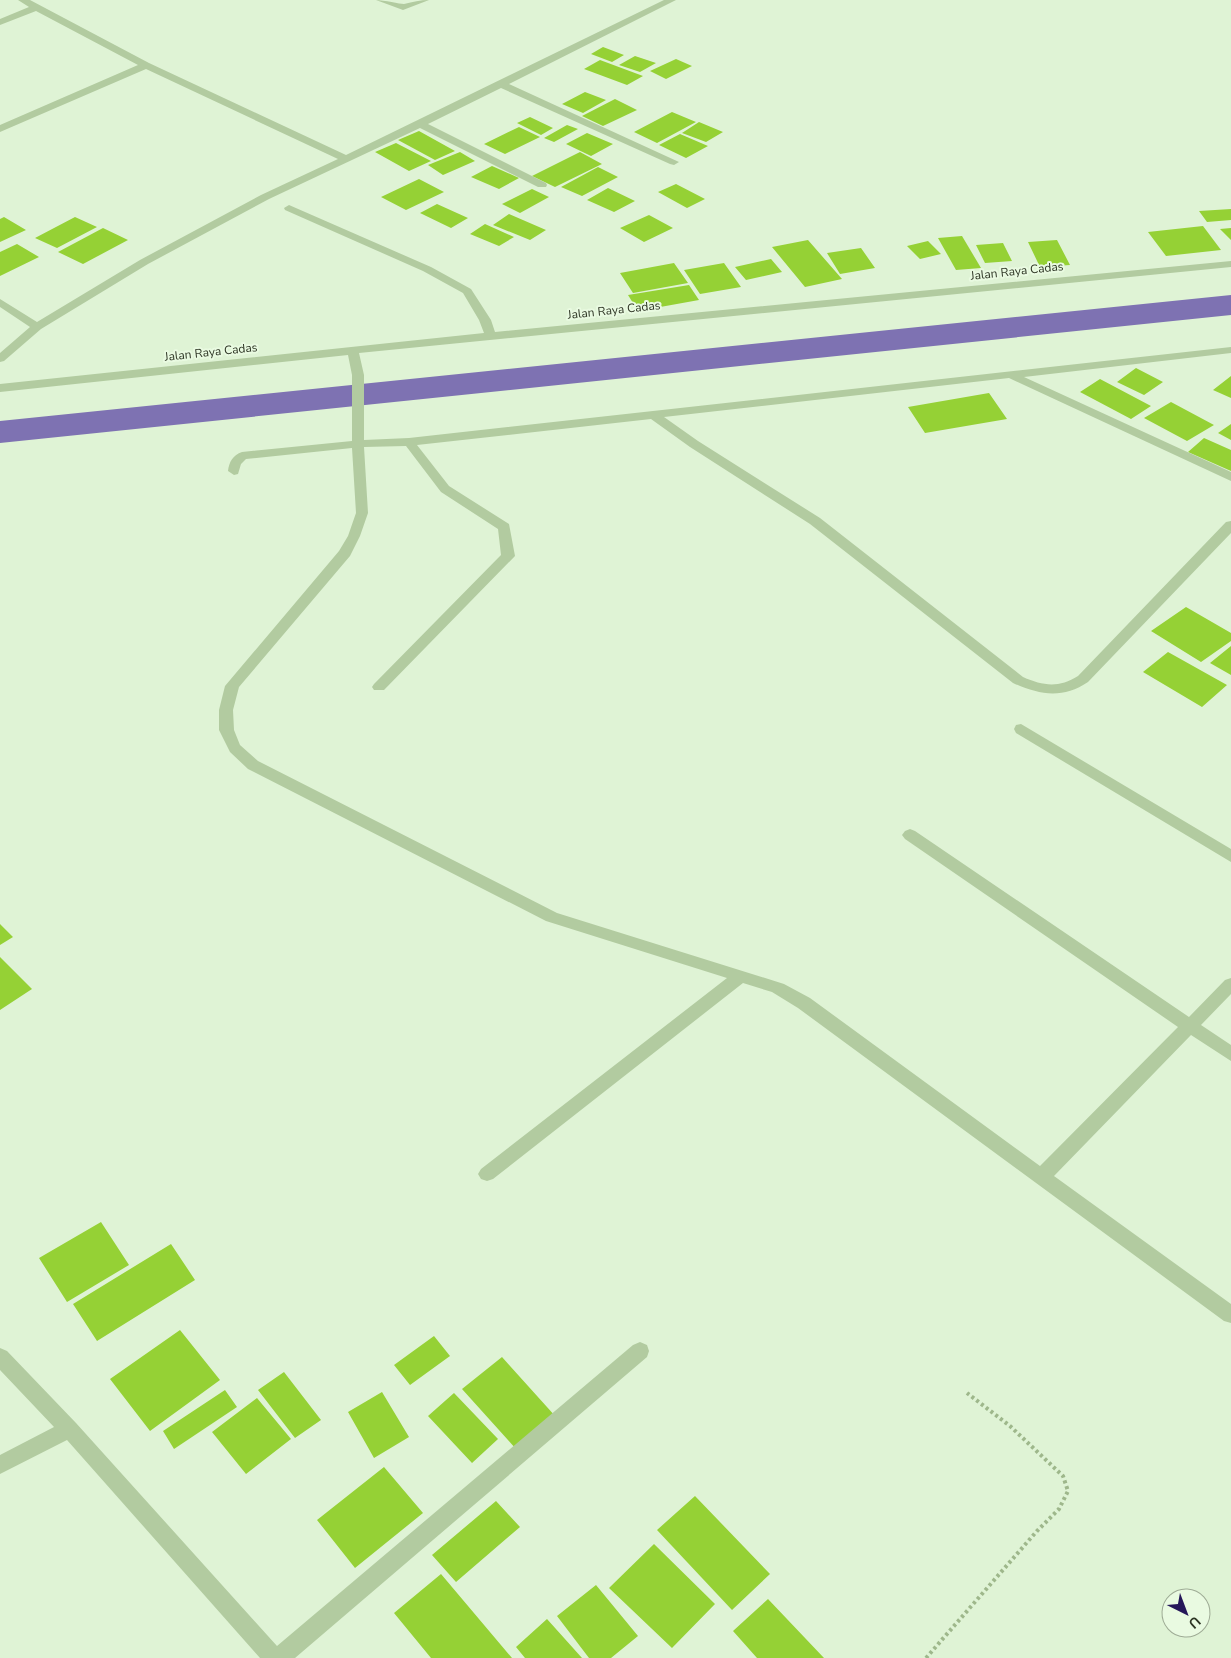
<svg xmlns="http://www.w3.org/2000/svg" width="1231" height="1658" viewBox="0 0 1231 1658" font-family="'Nunito Sans',sans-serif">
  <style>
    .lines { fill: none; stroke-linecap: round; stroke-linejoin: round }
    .canal { fill: #7e72b2; fill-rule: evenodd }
    .building { fill: #95d135 }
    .path { stroke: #9eb78b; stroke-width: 4; stroke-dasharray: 3 3; stroke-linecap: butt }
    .minor { fill: #b2cba0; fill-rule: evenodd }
    .labels { text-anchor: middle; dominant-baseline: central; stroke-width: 4; stroke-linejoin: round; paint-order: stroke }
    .far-street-label { font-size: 12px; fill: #2d3524; stroke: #e9fae1 }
  </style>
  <rect width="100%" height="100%" fill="#dff3d5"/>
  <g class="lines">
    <path class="canal" d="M1231,295V315L0,443V421Z"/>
  </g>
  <path class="building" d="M603,47L624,55L612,62L591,54Z
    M635,56L656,63L640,72L619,65Z
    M676,59L692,66L666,79L650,71Z
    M600,60L643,76L627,85L584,69Z
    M585,92L606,100L583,113L562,104Z
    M615,99L637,110L603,126L582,116Z
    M672,112L696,122L657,143L634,132Z
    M530,117L553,128L541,135L517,123Z
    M699,122L723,132L706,142L682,133Z
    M567,125L578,129L554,142L544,138Z
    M519,127L540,137L505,154L484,144Z
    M419,131L455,151L435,160L398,140Z
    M587,133L613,144L591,156L566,144Z
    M680,134L708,146L686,158L659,145Z
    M396,143L431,161L409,171L375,152Z
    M460,152L475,161L443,175L428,165Z
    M580,152L602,164L555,187L532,176Z
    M492,166L519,178L499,189L471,177Z
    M598,167L618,177L582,196L561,187Z
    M419,179L444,192L406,210L381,197Z
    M676,184L705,199L687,208L658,192Z
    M608,188L635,201L614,212L587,200Z
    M532,189L549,197L520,213L502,204Z
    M437,204L468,218L451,228L420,213Z
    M1231,209V220L1207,222L1199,211Z
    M509,214L546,230L530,240L493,225Z
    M649,215L673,228L644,242L620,228Z
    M4,217L26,230L0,242V219Z
    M75,217L97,227L57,248L35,238Z
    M485,224L514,237L499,246L470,234Z
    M1203,226L1221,250L1166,256L1148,232Z
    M103,228L128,240L83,264L58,252Z
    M1231,228V240L1220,229Z
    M962,236L981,268L956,270L938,238Z
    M808,240L842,279L805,287L772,247Z
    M1057,240L1070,265L1040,267L1028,242Z
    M928,241L941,254L920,259L907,246Z
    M1003,243L1012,261L985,263L976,245Z
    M17,244L39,257L0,276V252Z
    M861,248L875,268L840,274L827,253Z
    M771,259L782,272L746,280L735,267Z
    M674,263L688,283L633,293L620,273Z
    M724,263L741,287L700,294L684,270Z
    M689,285L699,300L638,311L628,295Z
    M1136,368L1163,382L1144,395L1117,382Z
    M1231,376V398L1213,390Z
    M1100,379L1151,406L1131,419L1080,392Z
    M989,393L1007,419L925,433L908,407Z
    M1171,402L1214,425L1187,441L1144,418Z
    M1231,424V440L1218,433Z
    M1204,438L1231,450V471L1188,452Z
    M1186,607L1231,633V641L1201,662L1151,631Z
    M1231,646V675L1210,663Z
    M1168,652L1227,685L1202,707L1143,672Z
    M0,924L13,937L0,945Z
    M0,957L32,989L0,1010Z
    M101,1222L129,1265L67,1302L39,1258Z
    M171,1244L195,1280L97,1341L73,1304Z
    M180,1330L220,1380L150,1431L110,1379Z
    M434,1336L450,1356L410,1385L394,1365Z
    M502,1357L556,1417L516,1449L462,1389Z
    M284,1372L321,1420L295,1438L258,1390Z
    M225,1390L237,1407L174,1449L163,1431Z
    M382,1392L409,1437L374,1458L348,1412Z
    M454,1393L498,1439L472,1463L428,1416Z
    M257,1398L291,1439L246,1474L212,1432Z
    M384,1467L423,1513L355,1568L317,1520Z
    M695,1496L770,1574L732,1610L657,1530Z
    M496,1501L520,1527L456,1582L432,1555Z
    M654,1544L715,1604L672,1648L609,1588Z
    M441,1574L512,1658H431L394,1613Z
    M596,1585L638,1636L611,1658H589L557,1616Z
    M768,1599L824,1658H757L733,1631Z
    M547,1619L582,1658H525L516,1647Z"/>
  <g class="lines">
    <path class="path" d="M926,1658L1037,1531L1059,1509L1068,1491L1063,1476L1010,1426L967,1393"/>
    <path class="minor" d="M18,0H30L149,63L346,155L664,0H676L509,84L679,162L674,165L670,164L501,88L428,124L546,183L547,185L546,187H538L420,128L269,199L148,264L41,329L4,361L0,362V353L30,327L0,307V299L37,322L140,260L261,195L338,159L146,69L0,132V125L138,65L36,11L0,25V19L29,7Z
      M376,0C384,0 400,4 404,4C413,2 420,0 429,0L403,10Z
      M289,205L431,267L471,289L491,320L495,332L1231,261V267L359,353L364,375V440L409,438L1231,347V353L1024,377L1231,472V481L1009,378L664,417L698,441L820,518L1023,677C1043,686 1059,688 1078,676L1226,522L1231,521V533L1088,682C1063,699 1039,695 1013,683L810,524L690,447L651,419L417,445L449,486L509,524L515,556L384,690H374L372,687L374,684L501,555L498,529L441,492L406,446L364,447L368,513L360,536L350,556L239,687L233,710L234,730L240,745L258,761L557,913L784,984L810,998L1040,1166L1178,1027L905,839L902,835L905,831L910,829L915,831L1189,1017L1225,980L1231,978V994L1201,1025L1231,1045V1061L1191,1035L1054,1176L1231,1304V1323L1224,1321L798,1008L772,992L743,983L493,1179L487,1181L481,1179L478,1174L481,1169L727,978L546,921L248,769L230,752L219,730V710L225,686L339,551L348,536L356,513L352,448L246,459L241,464L238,474L234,475L228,471C229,462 233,455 242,452L352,441V375L348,355L0,392V384L484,333L479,320L463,293L423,271L285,210L284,208Z
      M1021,724L1231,849V862L1016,733L1014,729L1016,725Z
      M640,1342L647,1345L649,1351L647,1357L295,1658H260L67,1440L0,1474V1455L54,1427L0,1370V1348L7,1351L76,1423L277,1646L633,1345Z"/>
  </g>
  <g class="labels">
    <g class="far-street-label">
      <text transform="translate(1017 271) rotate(-6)">Jalan Raya Cadas</text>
      <text transform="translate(614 310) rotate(-6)">Jalan Raya Cadas</text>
      <text transform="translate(211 352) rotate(-6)">Jalan Raya Cadas</text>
    </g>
  </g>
  <g transform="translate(1186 1613) rotate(138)"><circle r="24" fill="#e9fae1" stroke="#9eab95"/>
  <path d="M0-4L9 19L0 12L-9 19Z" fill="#251759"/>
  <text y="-8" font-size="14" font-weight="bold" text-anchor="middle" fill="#2d3524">U</text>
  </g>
</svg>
